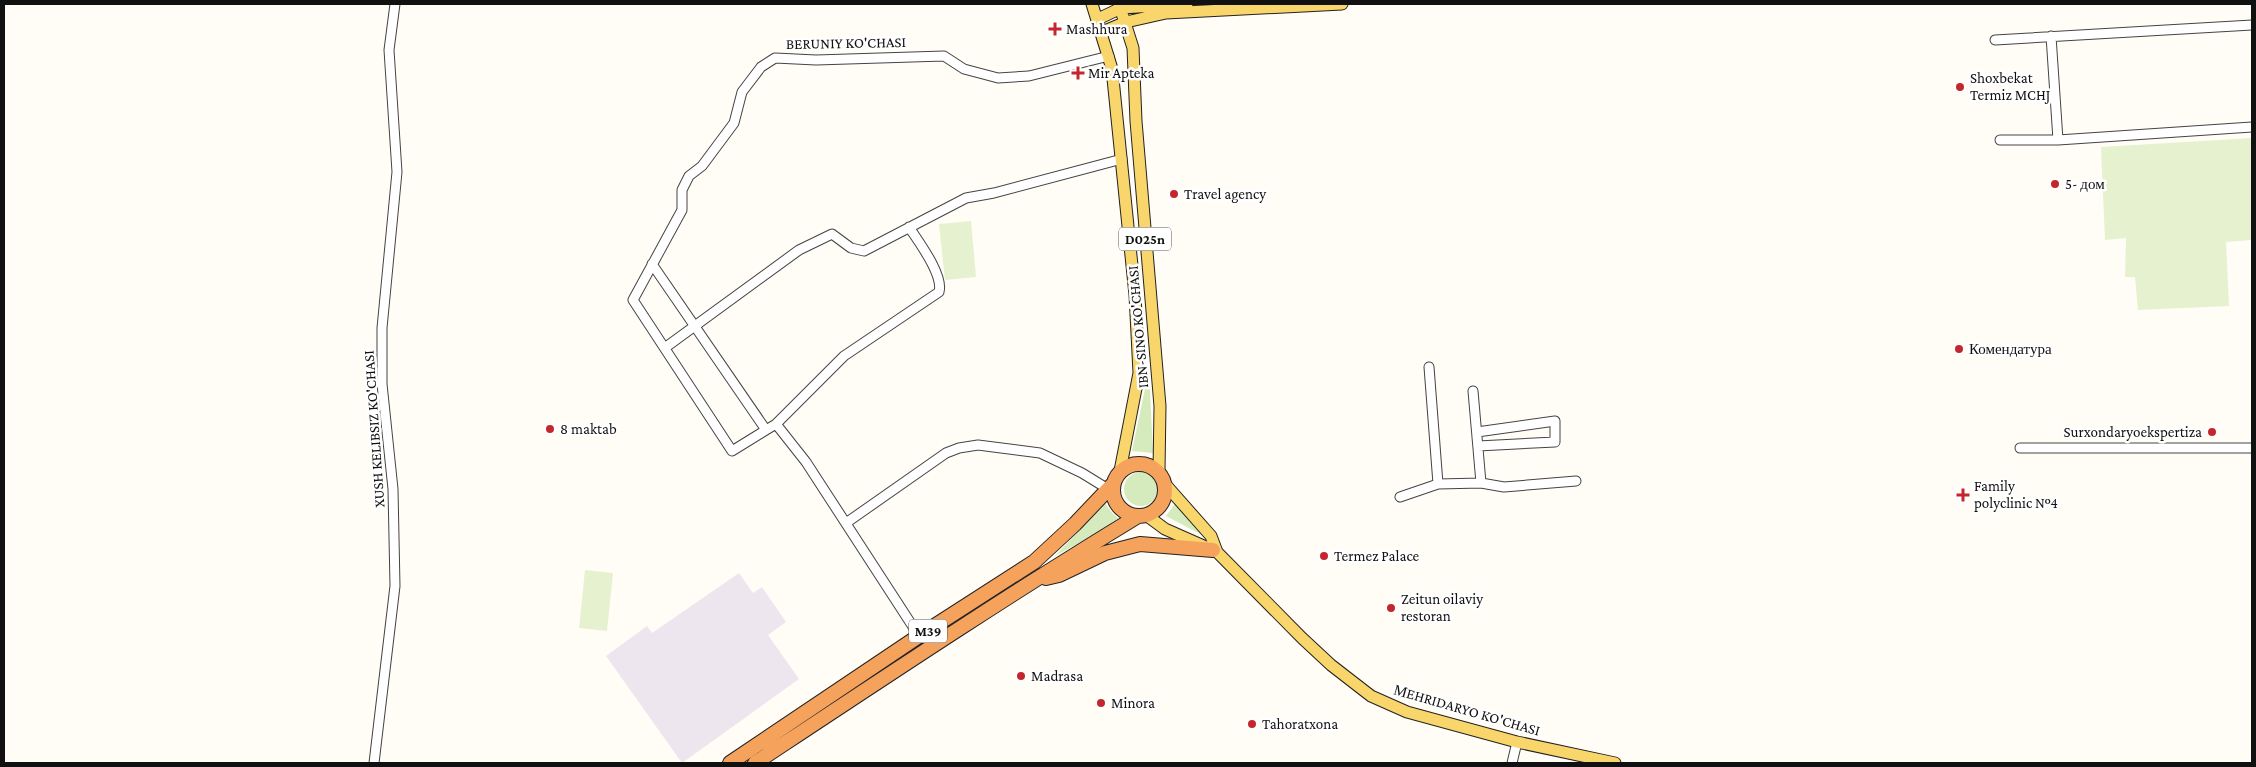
<svg xmlns="http://www.w3.org/2000/svg" width="2256" height="767" viewBox="0 0 2256 767" font-family="'Crimson Pro',serif">
  <style>
    .industrial { fill: #eee6ef }
    .green { fill: #d5ebbd }
    .pitch { fill: #e6f2cf }
    .lines { fill: none; stroke-linecap: round; stroke-linejoin: round }
    .minor-casing { stroke: #444; stroke-width: 11 }
    .major-casing { stroke: #222; stroke-width: 13 }
    .highway-casing { stroke: #222; stroke-width: 16 }
    .minor { stroke: #fff; stroke-width: 9 }
    .major { stroke: #f9d66b; stroke-width: 11 }
    .highway { stroke: #f5a25d; stroke-width: 14 }
    .poi-dot { fill: #c4262e; stroke: #fff; stroke-width: 2 }
    .labels { text-anchor: middle; dominant-baseline: central; stroke-width: 5; stroke-linejoin: round; paint-order: stroke }
    .shield { fill: #fff; stroke: #585858; stroke-width: 1 }
    .shield-label { font-size: 14px; font-weight: bold; fill: #111 }
    .poi-label { font-size: 15px; fill: #111; stroke: #fff; text-anchor: start }
    .street-label { font-size: 15px; fill: #111; stroke: #fff }
  </style>
  <rect width="100%" height="100%" fill="#fffdf5"/>
  <path class="industrial" d="M739,573L753,593L762,587L786,622L768,635L799,679L682,763L606,656L647,626L652,633Z"/>
  <path class="green" d="M1149,370L1153,453L1132,451Z
    M1124 489a17 17 0 1 1 34 0a17 17 0 1 1-34 0Z
    M1105,503L1112,513L1120,520L1055,556Z
    M1175,504L1204,536L1166,516Z"/>
  <path class="pitch" d="M2252,138V240L2226,242L2229,306L2138,310L2135,277H2125L2126,238L2105,240L2101,147Z
    M971,221L976,277L945,280L939,224Z
    M585,570L613,573L607,631L579,628Z"/>
  <g class="lines">
    <defs>
      <path id="minor" d="M2051,36L2058,140
        M1995,40L2252,25
        M2000,140H2058L2252,127
        M652,264L766,430L776,424L806,462L919,636
        M666,347L799,250L832,234L851,248L864,251L966,198L994,193L1122,159
        M1429,367L1438,484
        M776,424L844,356L939,292C944,275 918,241 909,227
        M766,430L732,451L633,300L682,210V190L689,176L702,166L734,123L742,92L761,67L775,58L816,60L944,56L964,69L998,78L1029,76L1109,56
        M1477,432L1555,421V442L1478,446
        M2020,448H2252
        M1481,483L1504,487L1576,481
        M1400,497L1438,484L1481,483L1473,391
        M846,523L946,453L959,448L978,445L1040,453L1082,473L1108,489
        M374,763L395,586L393,489L382,384V328L397,172L389,50L395,4
        M1512,763L1517,742"/>
      <path id="major" d="M1092,4L1112,69L1135,295L1139,373L1120,471
        M1119,4L1133,48L1136,121L1160,406L1159,471
        M1098,19L1121,8L1187,4
        M1102,32L1126,22L1166,13L1342,4
        M1165,484L1211,536L1217,552
        M1146,515L1165,529L1217,552L1302,638L1331,665L1371,696L1407,712L1517,742L1615,763"/>
      <path id="highway" d="M1113 490a26 26 0 1 1 52 0a26 26 0 1 1-52 0Z
        M1046,578L1059,575L1105,553L1140,544L1213,550
        M730,763L919,636L1034,562L1075,524L1113,484
        M755,763C882,679 1008,595 1138,516"/>
    </defs>
    <use href="#minor" class="minor-casing"/>
    <use href="#major" class="major-casing"/>
    <use href="#highway" class="highway-casing"/>
    <use href="#minor" class="minor"/>
    <use href="#major" class="major"/>
    <use href="#highway" class="highway"/>
  </g>
  <g class="poi-dot">
    <path d="M1052.5 21.5h5v5h5v5h-5v5h-5v-5h-5v-5h5z"/>
    <path d="M1075.5 65.5h5v5h5v5h-5v5h-5v-5h-5v-5h5z"/>
    <circle cx="1960" cy="87" r="5"/>
    <circle cx="2055" cy="184" r="5"/>
    <circle cx="1174" cy="194" r="5"/>
    <circle cx="1959" cy="349" r="5"/>
    <circle cx="550" cy="429" r="5"/>
    <circle cx="2212" cy="432" r="5"/>
    <path d="M1960.5 487.5h5v5h5v5h-5v5h-5v-5h-5v-5h5z"/>
    <circle cx="1324" cy="556" r="5"/>
    <circle cx="1391" cy="608" r="5"/>
    <circle cx="1021" cy="676" r="5"/>
    <circle cx="1101" cy="703" r="5"/>
    <circle cx="1252" cy="724" r="5"/>
  </g>
  <g class="labels">
    <g class="shield">
      <rect x="1119" y="227.5" width="52" height="23" rx="4"/>
      <rect x="909" y="619.5" width="38" height="23" rx="4"/>
    </g>
    <g class="shield-label">
      <text x="1145" y="239">D025n</text>
      <text x="928" y="631">M39</text>
    </g>
    <g class="poi-label">
      <text x="1066" y="29">Mashhura</text>
      <text x="1088" y="73">Mir Apteka</text>
      <text x="1970" y="78">Shoxbekat<tspan x="1970" dy="17">Termiz MCHJ</tspan></text>
      <text x="2065" y="184">5- дом</text>
      <text x="1184" y="194">Travel agency</text>
      <text x="1969" y="349">Комендатура</text>
      <text x="560" y="429">8 maktab</text>
      <text x="2202" y="432" text-anchor="end">Surxondaryoekspertiza</text>
      <text x="1974" y="486">Family<tspan x="1974" dy="17">polyclinic №4</tspan></text>
      <text x="1334" y="556">Termez Palace</text>
      <text x="1401" y="599">Zeitun oilaviy<tspan x="1401" dy="17">restoran</tspan></text>
      <text x="1031" y="676">Madrasa</text>
      <text x="1111" y="703">Minora</text>
      <text x="1262" y="724">Tahoratxona</text>
    </g>
    <g class="street-label">
      <text transform="translate(846 43) rotate(-1)">BERUNIY KO'CHASI</text>
      <text transform="translate(1138 327) rotate(-95)">IBN-SINO KO'CHASI</text>
      <text transform="translate(374 429) rotate(-94)">XUSH KELIBSIZ KO'CHASI</text>
      <text transform="translate(1467 710) rotate(16)">МEHRIDARYO KO'CHASI</text>
    </g>
  </g>
  <rect width="2256" height="767" fill="none" stroke="#111111" stroke-width="10"/>
</svg>
